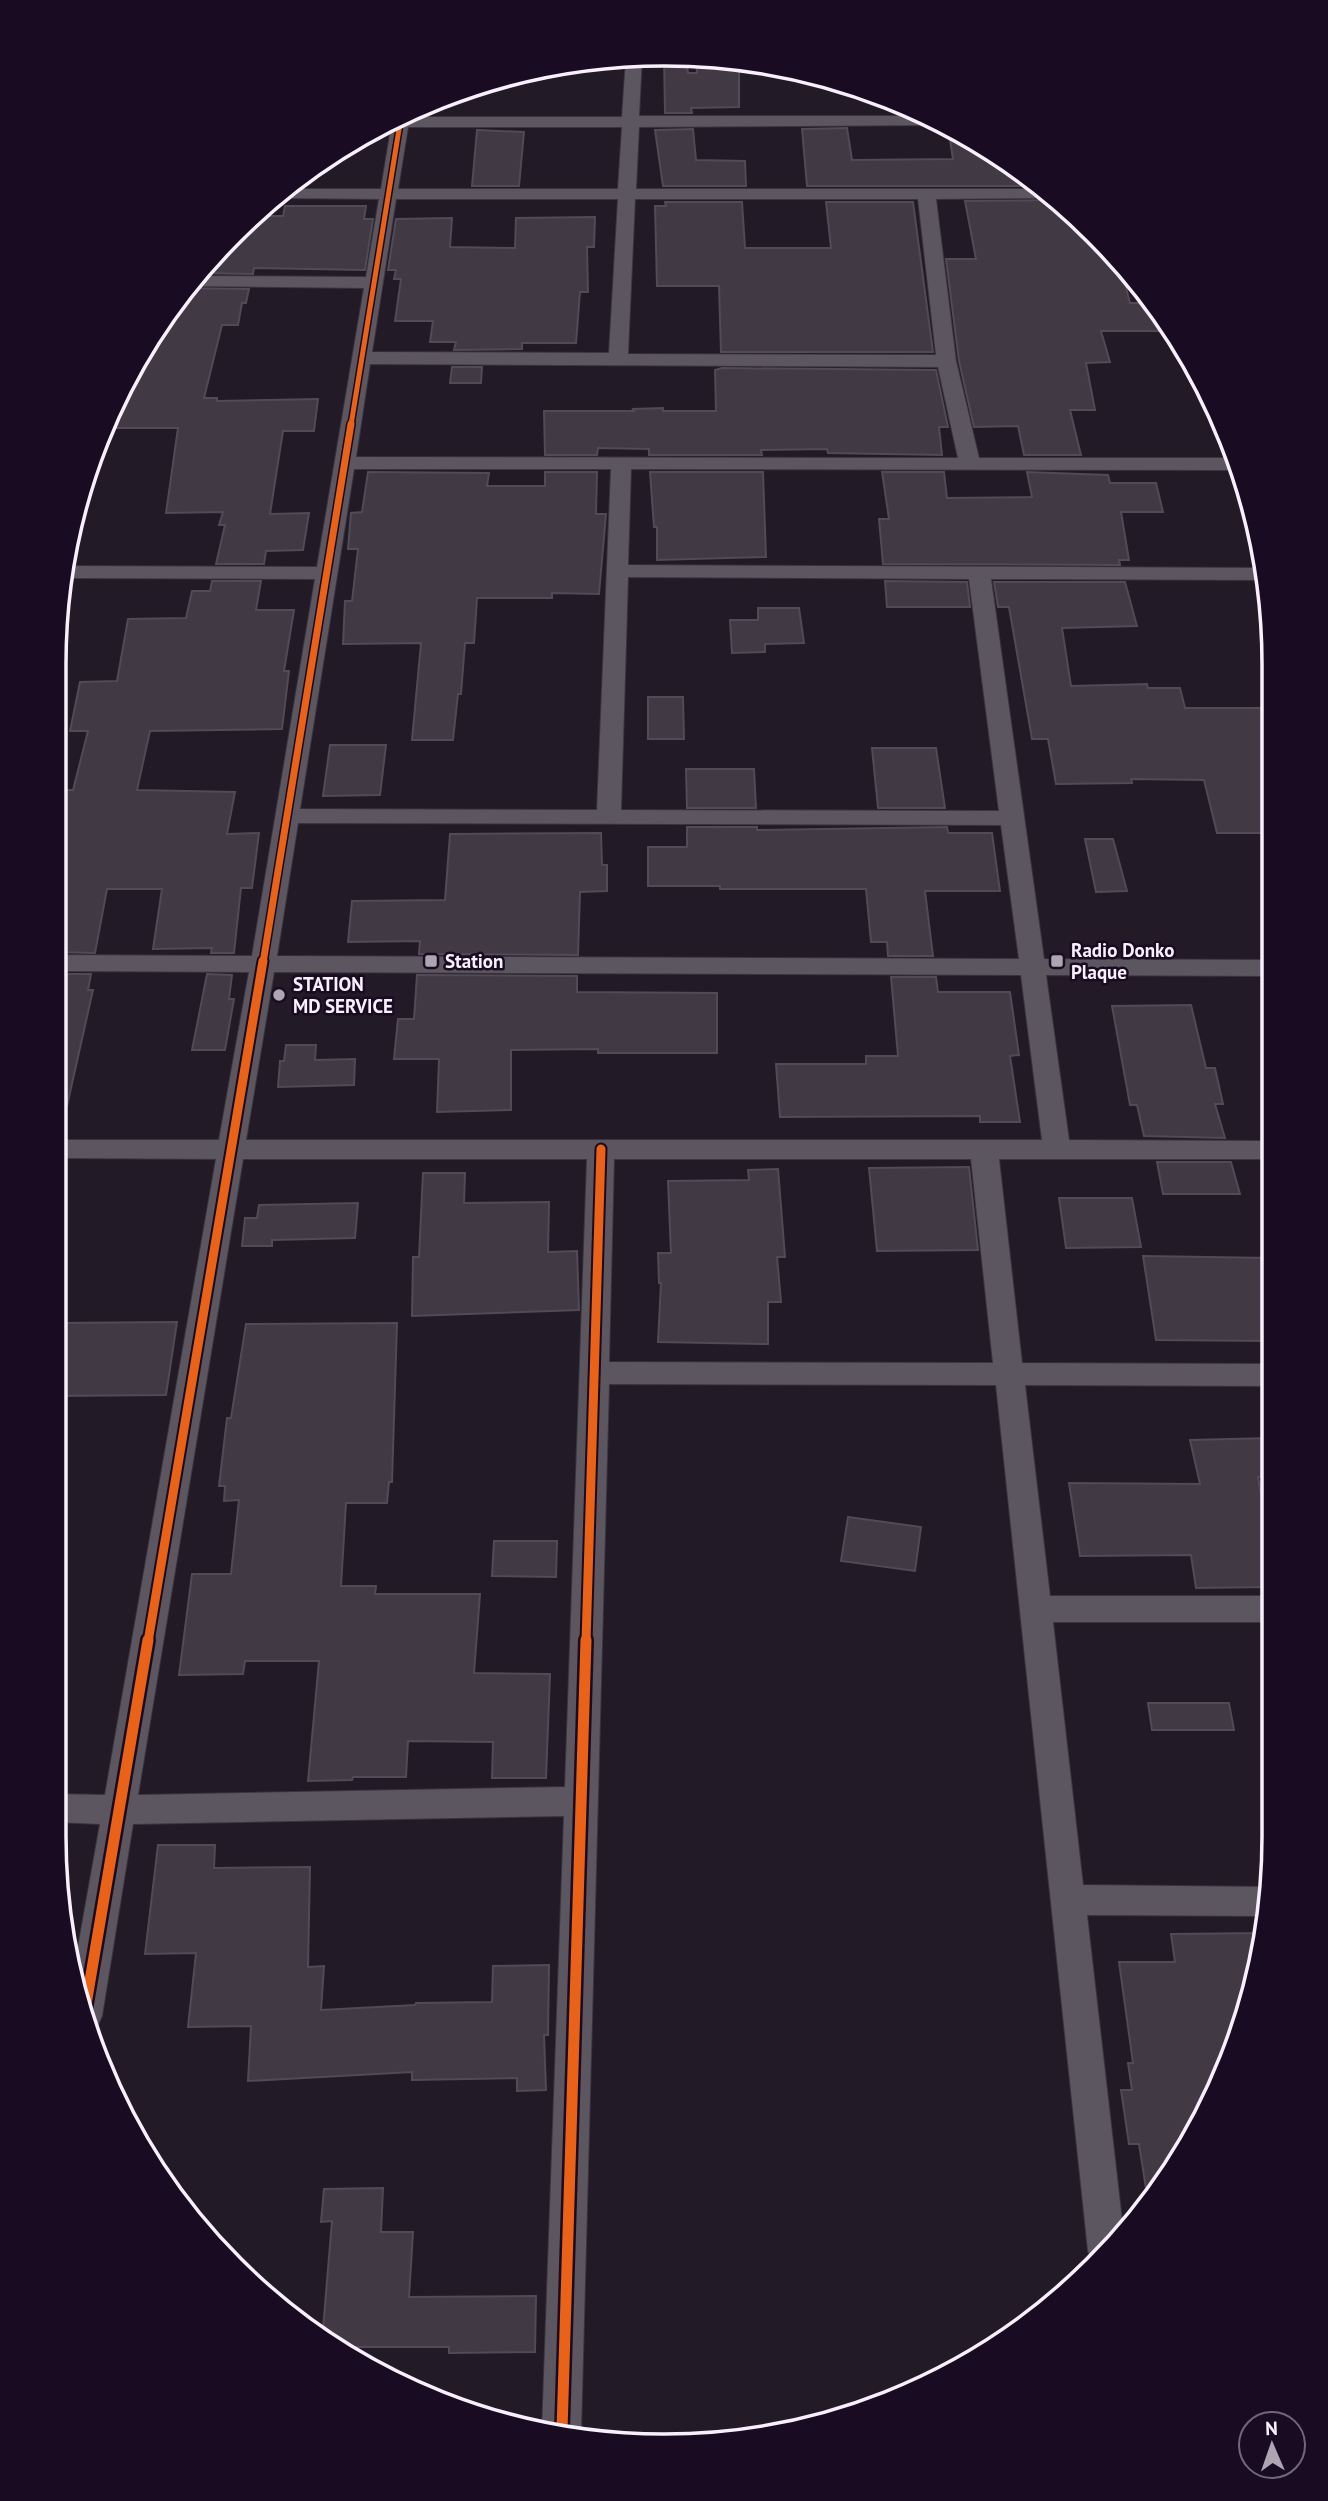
<svg xmlns="http://www.w3.org/2000/svg" width="1328" height="2501" viewBox="0 0 1328 2501" font-family="'PT Sans',sans-serif">
  <style>
    .building { fill: #413a45; stroke: #524a56; stroke-width: 2 }
    .lines { fill: none; stroke-linecap: round; stroke-linejoin: round }
    .street-casing { stroke: #39343d; stroke-width: 2 }
    .street { fill: #5c5660; fill-rule: evenodd }
    .cycleway-far3-casing { stroke: #190b22; stroke-width: 8 }
    .cycleway-far2-casing { stroke: #190b22; stroke-width: 10 }
    .cycleway-far1-casing { stroke: #190b22; stroke-width: 13 }
    .cycleway-casing { stroke: #190b22; stroke-width: 16 }
    .cycleway-far3 { stroke: #ea6118; stroke-width: 5 }
    .cycleway-far2 { stroke: #ea6118; stroke-width: 7 }
    .cycleway-far1 { stroke: #ea6118; stroke-width: 9 }
    .cycleway { stroke: #ea6118; stroke-width: 11 }
    .poi-dot { fill: #ada5b2; stroke: #190b22; stroke-width: 2.5 }
    .labels { text-anchor: middle; dominant-baseline: central; stroke-width: 5; stroke-linejoin: round; paint-order: stroke }
    .poi-label { font-size: 19px; font-weight: bold; fill: #f8f0fd; stroke: #190b22; text-anchor: start }
    .rim { fill: none; stroke: #f8f0fd; stroke-width: 3.5 }
  </style>
  <rect width="100%" height="100%" fill="#221a26"/>
  <path class="building" d="M686,56L688,73H697L696,59L739,61V107L691,108L692,113H665L664,57Z
    M948,127L1037,186H807L802,129L847,128L852,160L953,159Z
    M693,129L696,160L745,161L746,186H663L655,130Z
    M477,130L524,132L519,186H472Z
    M1057,200L1066,205L1121,268L1130,303H1152L1174,331H1101L1110,362L1086,363L1095,410H1070L1081,455H1024L1018,426L974,427L959,361L946,259H976L965,201Z
    M665,202H742L745,248H831L826,202H913L933,352H721L719,286H657L655,206H666Z
    M285,206H366L364,219H373L365,270L254,268L253,274L198,273L252,216H283Z
    M595,217L594,247H587L588,292H580L576,343H522V349L454,350L456,342H430L433,321H395L401,279H394L396,270H388L396,219L452,218L450,247L515,248L516,218Z
    M185,288L249,289L246,303H242L238,325H222L204,398H217V401L318,399L314,431H283L270,514L309,513L303,550L266,551L264,564H216L225,525H219L223,512L166,513L178,428H104L117,394L120,389H131L139,359Z
    M452,367H482L481,383H450Z
    M722,368L936,370L948,427H939L942,455L828,453L827,449L761,450L762,455H649V449L598,448L597,455H545L544,411H634L633,409L663,408V411H716L715,370Z
    M368,472L489,473L487,486H545V472H597L596,514H606L599,594L552,593V598H477L474,643H465L461,694H458L453,740H412L421,643L343,644L345,601H352L358,549H348L351,513L362,512Z
    M650,472H763L766,557L657,560V527H654Z
    M882,472H944L947,498L1032,497L1027,472L1108,475L1110,483H1156L1163,512H1121L1129,560H1119L1120,565L883,564L879,519H889Z
    M212,581H261L256,610H294L284,671H289L282,729L150,731L137,790L235,792L227,834L259,833L252,888H241L234,953H211L212,948L153,949L162,889H107L95,953L55,952V818L62,790H73L88,731H70L80,682L117,681L128,619L186,618L192,591H210Z
    M885,581L967,582L970,607H887Z
    M994,582H1125L1137,626L1062,628L1071,686L1147,684L1148,688H1180L1185,708H1269V833H1217L1204,780L1131,779L1132,783L1056,784L1048,739H1032L1009,607H998Z
    M758,608H799L804,643L765,644V652L732,653L730,620H758Z
    M648,697H683L684,739H648Z
    M330,745H386L380,795L323,796Z
    M872,748H936L945,808H878Z
    M686,769H754L756,808H687Z
    M687,827H757V830L947,827L948,833H992L1000,891H925L933,956H888L887,942H871L866,889H720V886H648V847H687Z
    M601,833L602,865H607V891L580,892L578,955L419,954L420,941L348,942L352,901L445,900L450,834Z
    M1085,839H1113L1127,891L1096,892Z
    M55,974H91L88,990H93L67,1106L55,1105Z
    M207,974L232,975L229,999H234L225,1050H192Z
    M417,975L577,976V992L717,993V1053H598V1049L511,1050V1110L437,1112L439,1059H394L398,1019H414Z
    M891,977H936L938,992H1010L1019,1055L1010,1056L1020,1122H980V1116L780,1117L776,1064H866V1056H898Z
    M1191,1005L1206,1068H1215L1223,1104H1215L1225,1138L1144,1136L1137,1105H1130L1112,1006Z
    M286,1045H316L315,1060L355,1059L354,1085L278,1087L280,1061H284Z
    M1157,1162H1231L1240,1194H1163Z
    M969,1167L978,1250L877,1251L869,1168Z
    M778,1169L785,1257H777L781,1302H768V1344L658,1342L661,1283H659L658,1253H671L668,1181L749,1180L748,1170Z
    M423,1173H465L464,1203L549,1202L548,1252L577,1251L579,1310L412,1316L413,1257H419Z
    M1059,1198H1132L1141,1247L1066,1248Z
    M358,1203L355,1238L272,1240V1246H242L245,1218H257L259,1205Z
    M1143,1256L1271,1258V1341L1156,1340Z
    M177,1322L166,1395L55,1396V1323Z
    M397,1323L392,1482H389L387,1503H346L341,1586H376L375,1594H480L474,1673L550,1674L546,1778H492L493,1742L408,1741L406,1777H353L352,1780L308,1781L319,1661H245L243,1674L179,1675L192,1574H231L239,1500L224,1501L225,1486H219L227,1418H231L246,1324Z
    M1271,1438V1477H1258L1271,1552L1272,1587L1196,1588L1191,1555L1080,1556L1069,1483L1200,1484L1190,1440Z
    M848,1517L921,1527L915,1571L841,1561Z
    M494,1541H557L556,1577L492,1576Z
    M1148,1703H1229L1234,1730H1152Z
    M158,1845H215L214,1868L310,1867L308,1967L324,1966L321,2010L415,2005L416,2003L492,2002L493,1966L549,1965L548,2035H544L546,2090L517,2091V2078L412,2080V2072L248,2081L251,2026L188,2027L196,1953L145,1954Z
    M1263,1933L1253,1994L1211,2107L1147,2195L1139,2144H1129L1121,2090H1132L1128,2063H1133L1119,1962H1175L1171,1934Z
    M383,2188L381,2232H413L409,2297L536,2296L535,2352L449,2353V2347H332L322,2341L332,2221L321,2222L324,2189Z"/>
  <g class="lines">
    <defs>
      <path id="street" d="M626,58H642L639,116H930L945,125L639,127L636,189H1041L1055,198L936,199L956,361L979,458H1235L1236,470L631,469L628,565L1264,568L1266,580L991,579L1044,959L1270,960V976L1046,975L1069,1140L1270,1141V1159H999L1022,1363L1271,1364V1386L1025,1385L1050,1596H1272V1622H1053L1083,1885L1271,1887L1266,1916L1087,1915L1123,2229L1097,2265L1094,2264L1088,2251L996,1385L609,1384L581,2433L542,2430L564,1816L133,1824L102,2016L97,2027L86,2031L75,1964L100,1824L54,1822V1794L105,1795L216,1159L55,1158V1140H219L249,972L55,971V955L252,956L315,579L64,578L65,566L317,567L364,288L187,286L196,276L366,277L379,199L273,198L285,189H381L392,122L407,114L409,117H622ZM408,127H622L618,189H398ZM396,199H618L609,353L372,352ZM635,199H918L936,355L628,354ZM370,364L938,367L958,458L356,457ZM354,469H611L597,810L300,809ZM628,577L969,579L999,811L621,810ZM298,823L1001,825L1019,959L277,956ZM274,972L1021,975L1042,1140H246ZM243,1159H587L565,1787L138,1795ZM614,1159H971L993,1363L609,1362Z"/>
    </defs>
    <use href="#street" class="street-casing"/>
    <use href="#street" class="street"/>
    <defs>
      <path id="cycleway-far3" d="M351,425L401,117"/>
      <path id="cycleway-far2" d="M263,963L351,424"/>
      <path id="cycleway-far1" d="M148,1642L263,961
        M586,1642L601,1149"/>
      <path id="cycleway" d="M84,2016L148,1640
        M562,2431L586,1640"/>
    </defs>
    <use href="#cycleway-far3" class="cycleway-far3-casing"/>
    <use href="#cycleway-far2" class="cycleway-far2-casing"/>
    <use href="#cycleway-far1" class="cycleway-far1-casing"/>
    <use href="#cycleway" class="cycleway-casing"/>
    <use href="#cycleway-far3" class="cycleway-far3"/>
    <use href="#cycleway-far2" class="cycleway-far2"/>
    <use href="#cycleway-far1" class="cycleway-far1"/>
    <use href="#cycleway" class="cycleway"/>
  </g>
  <g class="poi-dot">
    <rect x="424" y="954" width="14" height="14" rx="3.5"/>
    <rect x="1050" y="954" width="14" height="14" rx="3.5"/>
    <circle cx="279" cy="995" r="7"/>
  </g>
  <g class="labels">
    <g class="poi-label">
      <text x="1071" y="950">Radio Donko<tspan x="1071" dy="22">Plaque</tspan></text>
      <text x="445" y="961">Station</text>
      <text x="293" y="984">STATION<tspan x="293" dy="22">MD SERVICE</tspan></text>
    </g>
  </g>
  <path d="M0 0H1328V2501H0ZM664 66H664A598 598 0 0 1 1262 664V1836A598 598 0 0 1 664 2434H664A598 598 0 0 1 66 1836V664A598 598 0 0 1 664 66Z" fill="#190b22" fill-rule="evenodd"/>
  <path class="rim" d="M664 66H664A598 598 0 0 1 1262 664V1836A598 598 0 0 1 664 2434H664A598 598 0 0 1 66 1836V664A598 598 0 0 1 664 66Z"/>
  <g transform="translate(1272 2445) rotate(358)"><circle r="33" fill="#190b22" stroke="#72677a" stroke-width="2"/>
  <path d="M0-5L12 26L0 18L-12 26Z" fill="#ada5b2"/>
  <text y="-10" font-size="19" font-weight="bold" text-anchor="middle" fill="#f8f0fd">N</text>
  </g>
</svg>
